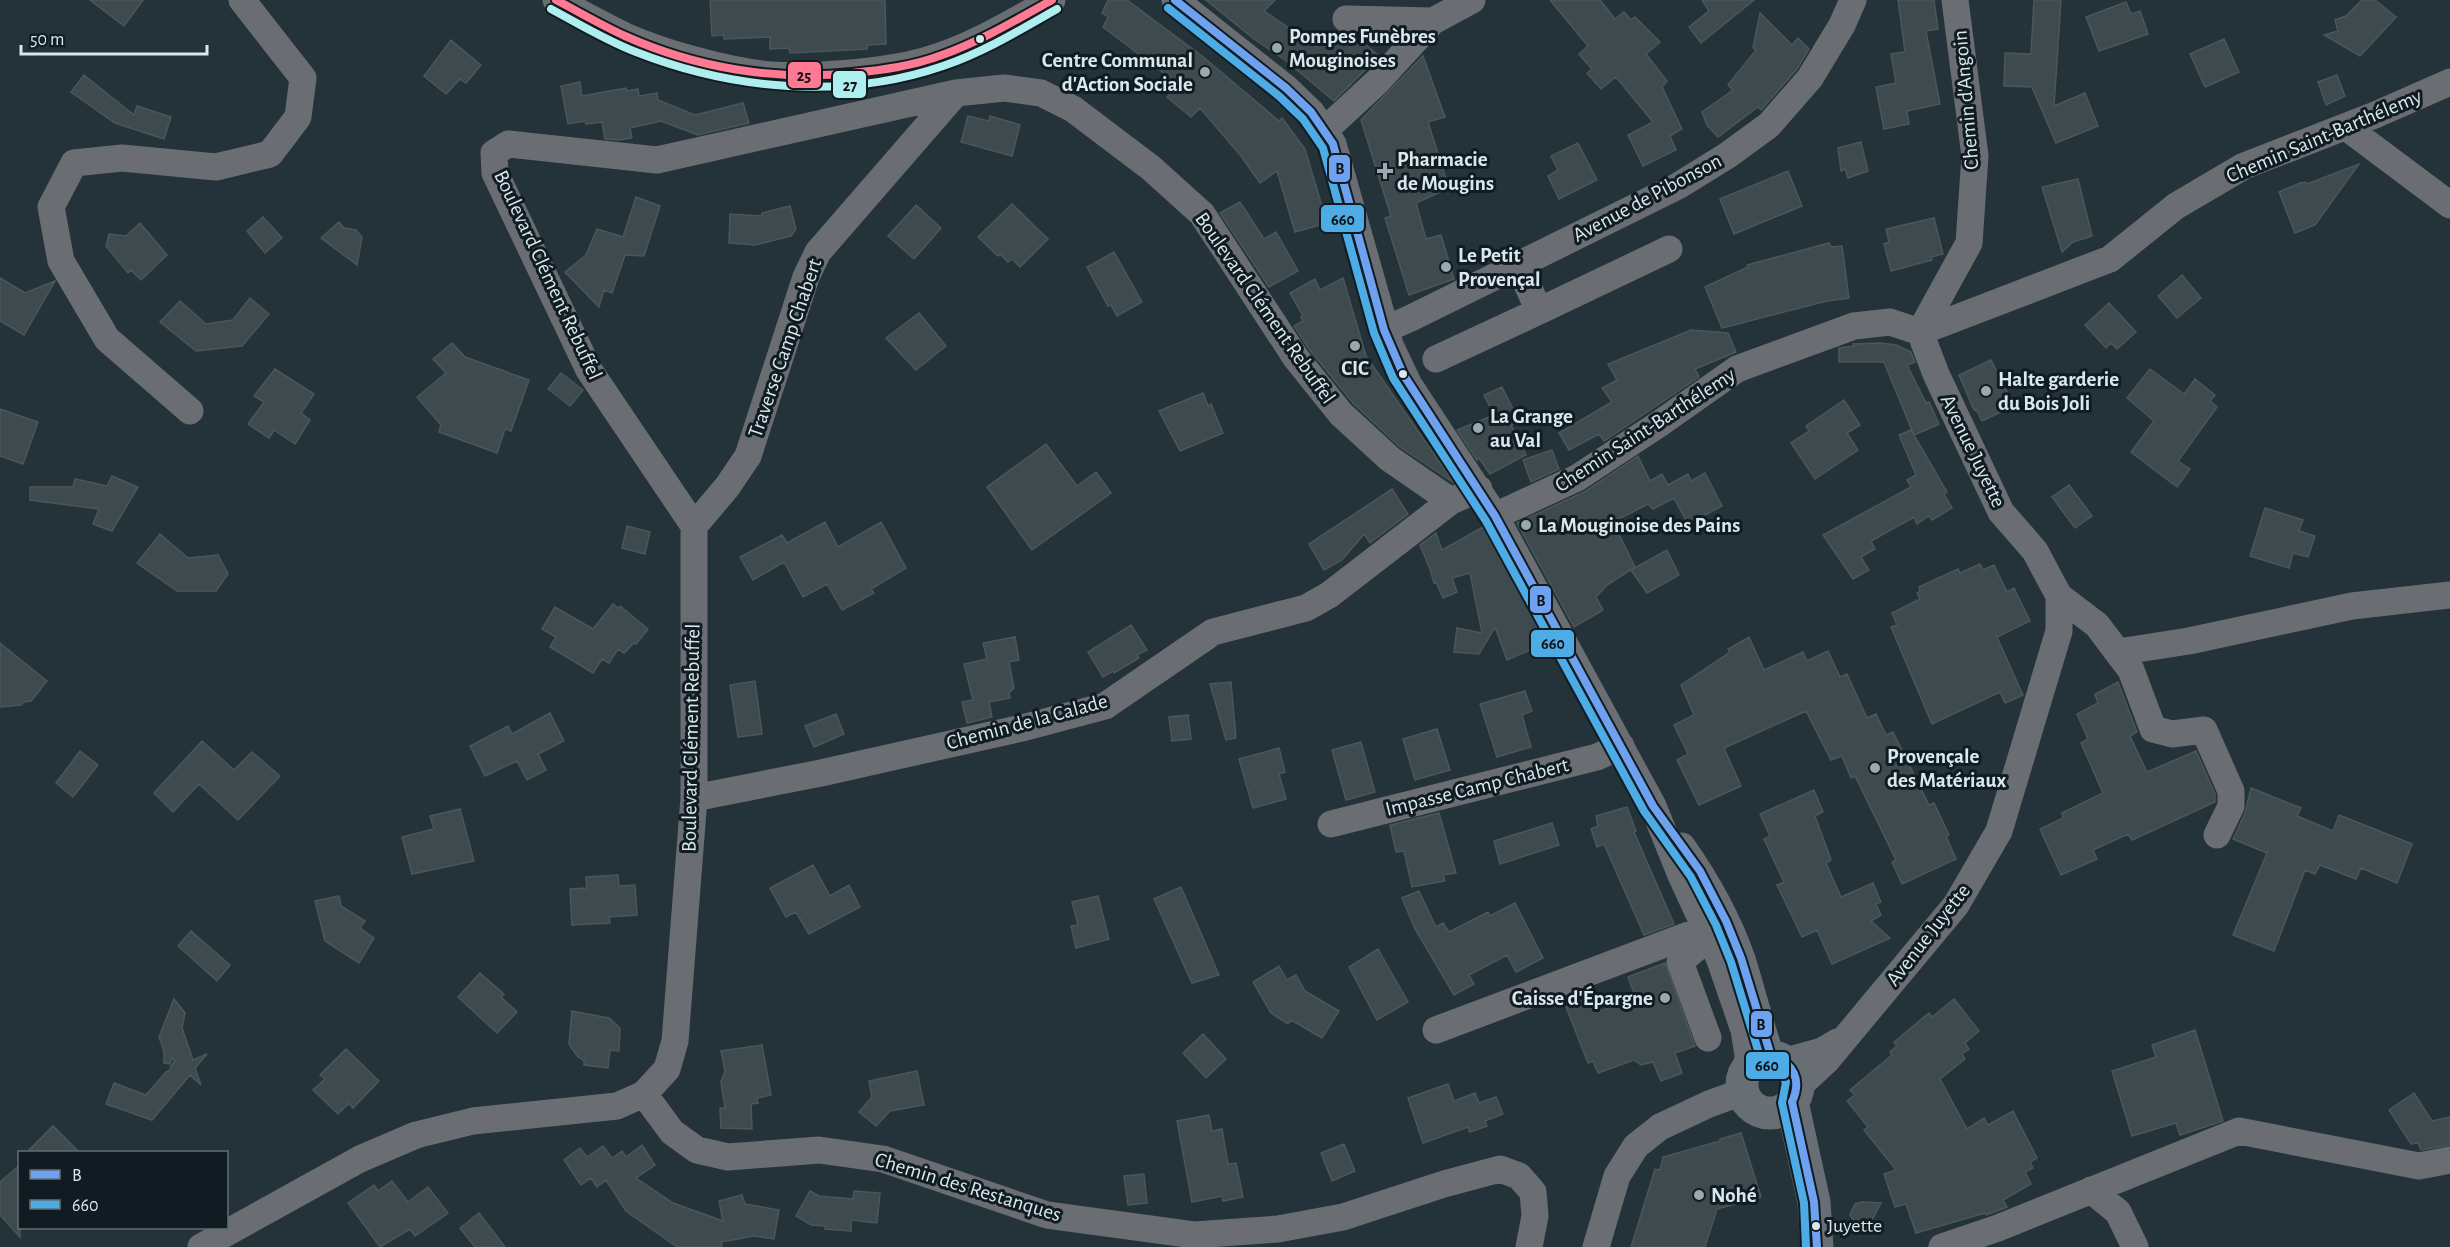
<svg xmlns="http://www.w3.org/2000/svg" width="2450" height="1247" viewBox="0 0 2450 1247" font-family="'Alegreya Sans',sans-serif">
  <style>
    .building { fill: #3e4a4e; stroke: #4a575a; stroke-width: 1.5 }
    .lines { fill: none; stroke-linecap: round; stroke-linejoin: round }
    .minor { stroke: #6a6e72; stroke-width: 27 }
    .major { stroke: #676e74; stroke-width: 33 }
    .bus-1-casing { stroke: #101c21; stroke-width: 12 }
    .bus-2-casing { stroke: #101c21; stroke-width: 12 }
    .bus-3-casing { stroke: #101c21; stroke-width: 12 }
    .bus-4-casing { stroke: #101c21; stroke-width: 12 }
    .bus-1 { stroke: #6ea2f1; stroke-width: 8 }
    .bus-2 { stroke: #4dabe6; stroke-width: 8 }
    .bus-3 { stroke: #fe7a93; stroke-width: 8 }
    .bus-4 { stroke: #afeeee; stroke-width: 8 }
    .bus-dot { fill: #d8e8ef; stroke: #101c21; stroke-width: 2 }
    .poi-dot { fill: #99a9af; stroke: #101c21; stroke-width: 2 }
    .labels { text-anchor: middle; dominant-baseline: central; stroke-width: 6; stroke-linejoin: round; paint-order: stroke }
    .bus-label { font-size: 20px; fill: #d8e8ef; stroke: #101c21; text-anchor: start }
    .poi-label { font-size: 21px; font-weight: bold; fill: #d8e8ef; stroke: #101c21; text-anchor: start }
    .street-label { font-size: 21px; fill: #d8e8ef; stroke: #101c21 }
    .line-badge { stroke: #101c21; stroke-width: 2 }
    .pale-badge-label { font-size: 16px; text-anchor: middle; font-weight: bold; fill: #111 }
  </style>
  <rect width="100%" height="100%" fill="#243339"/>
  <path class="building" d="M90,0H143L124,26Z
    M710,0H885L886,44L868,45L867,49L790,53L789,48L770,49V37L724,39V35L712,36Z
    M1108,0H1127L1202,56L1279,121L1282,118L1305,149L1327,223L1295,232L1277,171L1260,183L1241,156L1200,108L1191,117L1167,97L1178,84L1103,27L1108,17L1102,13Z
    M1206,0H1275L1264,11L1317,47L1331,32L1339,38L1343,34L1354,35L1379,56L1334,101L1285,60L1254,39Z
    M1550,0H1600L1615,19L1624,12L1631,20L1635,17L1660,42L1646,54L1667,81L1662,87L1682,129L1670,136L1676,150L1643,166L1628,135L1653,122L1616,77L1601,89L1587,73L1592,69L1579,54L1588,46Z
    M1702,0H1754L1701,43L1689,27L1709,11Z
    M1898,0H1934L1938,29L1926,31L1940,104L1907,111L1909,124L1884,129L1876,87L1896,83L1891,54L1905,52Z
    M2034,0H2061L2054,106L2085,93L2098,126L2056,143L2032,87L2004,86L2005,53L2031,54Z
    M2362,0H2375L2396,17L2360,56L2324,35L2338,31L2335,20L2346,16Z
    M2126,2L2131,14L2140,11L2148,34L2099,51L2086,17Z
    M1760,13L1792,45L1798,38L1809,49L1797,69L1761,110L1758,107L1718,137L1707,125L1702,112L1733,90L1728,85L1756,50L1753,48Z
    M2224,39L2239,72L2205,87L2190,54Z
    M451,40L481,65L466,83L460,79L446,94L424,76Z
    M1423,56L1445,117L1428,122L1449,188L1416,203L1426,239L1441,235L1454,279L1409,295L1385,218L1391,216L1361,120Z
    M84,75L134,115L137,106L171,117L164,139L115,123L71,92Z
    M2337,75L2345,96L2326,105L2318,82Z
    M580,82L582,96L626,88L627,91L638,89L639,96L657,93L658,100L695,115L743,103L749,123L698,135L661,121L630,128L632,138L620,140L605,139L602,122L586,124L585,121L568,124L561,86Z
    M968,116L989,121L990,116L1020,125L1012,156L961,142Z
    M1861,142L1868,171L1848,178L1845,169L1841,171L1838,148Z
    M1578,143L1597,180L1559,199L1548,176L1558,170L1551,156Z
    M2359,164L2315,225L2295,233L2279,192L2300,183L2306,182L2307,184Z
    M1788,171L1802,206L1734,234L1720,199Z
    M2078,179L2092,236L2073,242L2062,252L2042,187Z
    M636,197L660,206L644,256L625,255L612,293L604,290L599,307L565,272L586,255L597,229L623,237Z
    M1240,202L1264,239L1276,232L1298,271L1269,287L1220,213Z
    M1012,204L1048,239L1020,267L1012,259L1008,262L1000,254L998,256L978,237Z
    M916,205L941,228L914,259L888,236Z
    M790,206L796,229L791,236L755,245L729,243L730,214L762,216V213Z
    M263,217L282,238L265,253L247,231Z
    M1934,218L1943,254L1931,257L1932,260L1891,271L1884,244L1889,242L1886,229Z
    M339,222L344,228L356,230L362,237L357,265L321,238Z
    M140,223L167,255L141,280L131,270L128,273L106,246L109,234L126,236Z
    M1829,243L1831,247L1842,246L1849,298L1827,301L1722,328L1705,287L1748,267L1747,265Z
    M1114,252L1142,302L1117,316L1111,305L1108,306L1087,267Z
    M2182,275L2201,298L2177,318L2158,296Z
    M0,278L25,293L55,281L24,335L0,321Z
    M1343,278L1366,356L1454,483L1400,447L1353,403L1309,349L1294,326L1303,321L1301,317L1303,316L1290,293L1315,279L1320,290Z
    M250,298L269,314L242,346L196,351L160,322L180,301L206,324L233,320Z
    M2109,303L2136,332L2117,349L2111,343L2106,348L2085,325Z
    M919,313L946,346L916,370L886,338Z
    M1691,330L1728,333L1736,352L1695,369L1699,377L1604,441L1599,434L1569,450L1559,433L1612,402L1602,388L1617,380L1608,364Z
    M452,343L465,357L529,380L511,431L505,429L497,453L439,432L441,425L417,397L446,373L433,359Z
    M1880,343L1896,345L1911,352L1915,362L1907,365L1926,403L1929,402L1939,424L1914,435L1884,362H1839V348L1854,346L1853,344Z
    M1991,360L2014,406L1982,421L1976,409L1974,410L1959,375Z
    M275,369L314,394L301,413L310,420L295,444L274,430L269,438L248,424L264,402L254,396Z
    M2150,369L2184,394L2195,379L2215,395L2210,401L2217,407L2178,461L2190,469L2177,487L2131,452L2154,421L2127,398Z
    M561,373L583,390L570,406L548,389Z
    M1502,387L1519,421L1511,425L1526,455L1490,474L1479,458L1477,460L1457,430L1494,415L1484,395Z
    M1203,393L1208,406L1211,404L1223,433L1180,451L1159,411Z
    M1844,400L1860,425L1847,433L1858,450L1815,479L1791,443L1809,431L1806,426Z
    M0,409L38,422L23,464L0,456Z
    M1911,430L1947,492L1944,494L1952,508L1932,520L1929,516L1917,524L1914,517L1871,541L1875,549L1861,557L1869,570L1853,579L1823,535L1911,487L1907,480L1916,475L1899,435Z
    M1046,444L1077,486L1096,472L1111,493L1032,550L987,487Z
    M1552,450L1559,469L1531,482L1523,460Z
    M1638,456L1650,481L1662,474L1668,485L1688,474L1691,481L1705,473L1722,506L1688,524L1674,498L1653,509L1648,504L1613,522L1635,567L1607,585L1596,597L1603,610L1574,627L1517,523L1584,492Z
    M112,476L138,487L112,531L93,524L99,509L30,500V487H73L75,479L107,486Z
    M2069,485L2092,516L2075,528L2052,497Z
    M1392,489L1408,514L1370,543L1364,534L1342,560L1324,570L1309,544Z
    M2265,508L2303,520L2299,531L2315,536L2308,557L2293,553L2289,568L2250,556Z
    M825,522L838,547L881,522L906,568L871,589L874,593L842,610L827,584L803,597L784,562L753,580L740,557L782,535L787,543Z
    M627,526L650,532L645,554L622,548Z
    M1483,527L1546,643L1507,660L1495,627L1479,654L1454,652L1457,628L1482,633L1470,573L1452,578L1457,592L1443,598L1436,582L1434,583L1430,569L1420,545L1436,533L1442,550Z
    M160,534L188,558L218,555L228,574L216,591H177L137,563Z
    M1667,550L1679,575L1647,593L1631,570Z
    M1980,564L1983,570L1994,565L2007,592L2014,588L2030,621L1997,637L2023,695L2005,703L2000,692L1932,724L1891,627L1897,625L1892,613L1920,599L1917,593L1920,591L1919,587L1958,569L1960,573Z
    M613,604L618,608L620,606L648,629L636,644L634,643L624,653L618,649L609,663L602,659L593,673L550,647L556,637L542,629L555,607L593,629Z
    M1131,625L1147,650L1137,655L1139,658L1114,673L1113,671L1103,677L1088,652Z
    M1015,637L1019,660L1009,662L1014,688L1009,693L1010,698L989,702L992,717L967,723L962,702L973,700L964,664L987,659L983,643Z
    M1749,637L1764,670L1803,652L1807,661L1828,651L1840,677L1847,674L1867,718L1876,714L1886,735L1893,732L1929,805L1934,803L1949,835L1946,836L1956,859L1902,884L1892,862L1896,860L1855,776L1851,778L1842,756L1831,760L1806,711L1724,748L1741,786L1699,805L1677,760L1688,754L1674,725L1694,715L1681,685L1730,652L1728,649Z
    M0,643L47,681L31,701L23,702L21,705L0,707Z
    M755,681L762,734L738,737L730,685Z
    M1231,682L1236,738L1226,740L1210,684Z
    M2118,682L2137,732L2130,736L2147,772L2196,751L2215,794V802L2132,840L2128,834L2093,850L2097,859L2061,875L2040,829L2063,818L2062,813L2103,793L2081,743L2088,739L2077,714L2098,703L2095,694Z
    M1525,691L1532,711L1522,715L1531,747L1497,757L1480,704Z
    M550,713L564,741L538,754L546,770L527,780L517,761L485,776L470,746L508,726L512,734Z
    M836,714L844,734L814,747L805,726Z
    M1188,715L1191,739L1172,741L1169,717Z
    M1437,729L1450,770L1415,780L1403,739Z
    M202,741L234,770L252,752L280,776L238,820L199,784L173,812L154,793Z
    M1361,742L1375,792L1346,800L1332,750Z
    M1279,748L1285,772L1279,774L1286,799L1253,808L1239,759Z
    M80,751L98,765L73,797L56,783Z
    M2251,788L2301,808L2297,816L2333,831L2339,815L2412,844L2397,883L2361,868L2356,879L2320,865L2315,874L2305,870L2274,951L2233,935L2267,853L2233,839L2245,813Z
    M1814,790L1823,812L1815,816L1831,860L1826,863L1841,897L1873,883L1881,902L1876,904L1881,915L1871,921L1890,938L1832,964L1817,930L1802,937L1777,885L1784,882L1764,839L1770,836L1760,814Z
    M1627,807L1636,831L1634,832L1674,924L1644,935L1604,844L1597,847L1591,829L1598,826L1596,816Z
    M460,809L474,861L412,874L402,837L434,829L430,816Z
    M1439,813L1456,873L1443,875L1445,881L1412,887L1404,851L1396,852L1390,825Z
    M1552,823L1559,845L1500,864L1494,841Z
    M813,865L830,896L849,885L860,907L809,934L796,912L786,917L770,888Z
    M618,875L619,886L635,885L637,915L609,917L610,923L572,925L570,889L587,888L586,877Z
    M1181,887L1219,975L1192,983L1154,899Z
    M1419,891L1436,927L1443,923L1449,932L1488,912L1490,916L1515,903L1543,958L1516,972L1507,955L1469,975L1474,984L1454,995L1415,929L1402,898Z
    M339,896L341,906L365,921L360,928L374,938L359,963L325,941L315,901Z
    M1098,896L1109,939L1076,948L1071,926L1078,925L1072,902Z
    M191,931L230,965L217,981L178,946Z
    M1378,949L1408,1002L1377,1020L1349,967Z
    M1665,963L1695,1046L1675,1053L1682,1073L1661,1081L1653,1062L1641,1065L1634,1060L1598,1073L1593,1061L1588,1063L1566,1007L1595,996L1601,1011L1635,996L1628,977Z
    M1279,966L1287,980L1296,975L1305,991L1339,1011L1322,1038L1291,1020L1288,1024L1271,1013L1253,982Z
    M480,973L504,994L501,997L517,1012L497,1033L458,997Z
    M174,999L185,1013L182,1028L193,1060L207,1054L195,1068L201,1085L190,1075L152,1120L106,1104L114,1083L146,1095L166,1072L171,1069L170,1067L175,1061L172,1058L170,1064L164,1063V1051L159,1037Z
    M1954,999L1979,1031L1965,1043L1969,1049L1962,1054L1965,1059L1940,1079L1967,1129L1984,1118L1988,1125L2013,1111L2037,1158L2030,1162L2033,1168L2025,1172L2031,1184L2003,1200L2007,1207L1986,1215L1985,1213L1916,1233L1906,1204L1895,1207L1884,1174L1896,1170L1864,1130L1868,1127L1847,1101L1855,1095L1850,1090L1892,1055L1890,1052L1897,1046L1894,1042L1929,1013L1932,1017Z
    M572,1011L609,1018L620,1028L619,1051L610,1050L608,1068L584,1065V1061L577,1056L569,1044Z
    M2195,1030L2223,1121L2180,1135L2176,1123L2132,1136L2112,1071L2156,1057L2152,1045Z
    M1203,1034L1226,1059L1206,1078L1183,1053Z
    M762,1045L771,1095L757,1098L758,1103L751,1104L752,1129L721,1128L720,1108H725L721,1082L725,1071L721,1051Z
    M346,1049L379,1081L353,1108L349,1103L338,1114L313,1090L325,1079L320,1075Z
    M917,1071L924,1105L890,1111L876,1126L859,1112L872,1097L869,1081Z
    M1448,1084L1454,1101L1475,1093L1479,1103L1496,1097L1503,1114L1485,1121L1487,1126L1470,1132L1468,1127L1423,1143L1408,1098Z
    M2414,1093L2432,1121L2450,1117V1145L2421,1150L2418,1143L2411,1144L2389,1110Z
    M1209,1115L1212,1131L1222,1129L1228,1164L1236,1163L1243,1197L1223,1201L1222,1196L1192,1202L1177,1121Z
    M53,1126L79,1152H27Z
    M1741,1133L1761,1197L1717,1209L1705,1247H1631L1655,1169L1660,1170L1663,1157L1720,1141V1139Z
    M1344,1144L1355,1171L1332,1181L1321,1153Z
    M642,1145L655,1165L636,1178L673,1203L723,1221L719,1201L742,1195L745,1204L779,1210L774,1239L754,1236L721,1242L722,1247H677L626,1211L606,1180L597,1187L591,1178L581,1185L564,1160L580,1148L587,1157L603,1146L612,1158L622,1151L626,1157Z
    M20,1165V1237L0,1215V1182Z
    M1144,1174L1147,1203L1128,1205L1124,1176Z
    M392,1181L408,1202L428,1187L448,1213L415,1236L410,1229L380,1247L348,1203L374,1185L378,1191Z
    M810,1191L819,1196L853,1199L854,1191L880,1193L877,1223L851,1220V1231L825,1229L826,1226L811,1225L796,1216Z
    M1862,1202L1881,1203L1872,1220L1863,1226L1856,1224L1850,1215L1855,1204Z
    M479,1213L505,1247H475L460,1228Z"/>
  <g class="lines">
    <path class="minor" d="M556,0C579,12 602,25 625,36C663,53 728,71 770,75C811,78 885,72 924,61C970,48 1011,23 1052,0
      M1175,0L1286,88L1311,112L1333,144L1390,345L1409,385L1495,516L1653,806L1680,873L1720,960L1744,1030L1748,1055L1747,1067
      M1346,19L1433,21
      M2346,127L2450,205
      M1325,130L1378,81L1433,21L1472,0
      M1519,266L1539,311L1669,249
      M1384,330L1411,318L1678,186L1728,155L1769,125L1810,78L1842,25L1853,0
      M1436,359L1539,311
      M190,411L107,339L61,261L51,207L74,163L122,158L216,167L270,154L298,117L303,78L242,0
      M1495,516L1577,478L1659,424L1737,369L1854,326L1890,322L1920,332L2110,259L2176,206L2244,166L2375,115L2450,82
      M694,526L727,487L748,456L806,277L818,252L956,93
      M2059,596L2097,625L2131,670L2153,729L2172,734L2204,730L2231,791V806L2217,835
      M2118,652L2189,641L2352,606L2450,595
      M694,798L821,773L1026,727L1105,706L1213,632L1306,608L1329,595L1451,501
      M1331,824L1597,757L1621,746
      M1682,846C1706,880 1728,919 1742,959C1752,991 1760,1024 1771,1056
      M1436,1030L1726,921
      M1708,1038L1680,962L1710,936
      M1786,1061L1822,1051L1837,1042
      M1798,1087L1827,1060L1956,905L1999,831L2059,631V596L2035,551L2001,512L1936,374L1920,332L1969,243L1975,156L1955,0
      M644,1094L672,1132L697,1150L728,1157L819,1150L883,1159L1047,1215L1194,1235L1278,1229L1343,1217L1444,1184L1500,1169L1519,1176L1533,1192L1535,1216L1529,1247
      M2091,1190L2118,1212L2135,1247
      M201,1247L360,1159L416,1135L473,1121L617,1106L644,1094L667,1069L675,1041L694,798V526L589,370L495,173L494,153L508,144L657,160L956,93L1004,88L1041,93L1073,109L1151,168L1202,214L1296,358L1341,414L1390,459L1451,501L1479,489
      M1596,1247L1617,1176L1636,1146L1660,1127L1709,1104L1742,1092
      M1942,1247L1998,1228L2239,1131L2419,1166L2450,1160"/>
    <path class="major" d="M1742 1085a28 28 0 1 1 56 0a28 28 0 1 1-56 0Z
      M1792,1102L1814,1202L1817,1247"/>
    <defs>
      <path id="bus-1" d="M1175,0L1286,88L1311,112L1333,144L1384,330L1403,374L1495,516L1653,806L1700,871L1726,921L1741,958L1771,1056C1794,1063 1802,1080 1792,1102L1814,1202L1817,1247"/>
      <path id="bus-2" d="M1168,8L1279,96L1303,119L1323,148L1374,333L1393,378L1486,521L1644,811L1691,877L1716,925L1731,962L1761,1060L1766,1065L1779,1071L1786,1082L1782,1103L1804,1203L1806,1247"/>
      <path id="bus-3" d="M556,0C579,12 601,25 625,36C696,68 775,81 852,73C883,70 913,66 942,55C981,41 1016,20 1052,0"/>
      <path id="bus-4" d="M551,9C579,24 607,41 636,52C733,90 844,100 943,66C984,52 1020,30 1057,9"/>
    </defs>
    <use href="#bus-1" class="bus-1-casing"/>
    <use href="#bus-2" class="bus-2-casing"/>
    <use href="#bus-3" class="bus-3-casing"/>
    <use href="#bus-4" class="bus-4-casing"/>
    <use href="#bus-1" class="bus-1"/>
    <use href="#bus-2" class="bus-2"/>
    <use href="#bus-3" class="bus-3"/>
    <use href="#bus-4" class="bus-4"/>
  </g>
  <g class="bus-dot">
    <circle cx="980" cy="39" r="5"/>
    <circle cx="1403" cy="374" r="5"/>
    <circle cx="1816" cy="1226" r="5"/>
  </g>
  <g class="poi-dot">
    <circle cx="1277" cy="48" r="6"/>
    <circle cx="1205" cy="72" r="6"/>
    <path d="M1382 162h6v6h6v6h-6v6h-6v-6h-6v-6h6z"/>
    <circle cx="1446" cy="267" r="6"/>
    <circle cx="1355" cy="346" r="6"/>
    <circle cx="1986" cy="391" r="6"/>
    <circle cx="1478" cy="428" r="6"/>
    <circle cx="1526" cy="525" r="6"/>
    <circle cx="1875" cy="768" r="6"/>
    <circle cx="1665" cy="998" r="6"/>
    <circle cx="1699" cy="1195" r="6"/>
  </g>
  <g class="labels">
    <g class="bus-label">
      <text x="1827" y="1226">Juyette</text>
    </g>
    <g class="poi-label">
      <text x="1289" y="36">Pompes Funèbres<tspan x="1289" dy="24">Mouginoises</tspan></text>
      <text x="1193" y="60" text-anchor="end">Centre Communal<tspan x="1193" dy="24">d'Action Sociale</tspan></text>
      <text x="1397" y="159">Pharmacie<tspan x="1397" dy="24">de Mougins</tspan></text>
      <text x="1458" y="255">Le Petit<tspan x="1458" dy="24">Provençal</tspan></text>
      <text x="1355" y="368" text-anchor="middle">CIC</text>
      <text x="1998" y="379">Halte garderie<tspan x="1998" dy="24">du Bois Joli</tspan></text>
      <text x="1490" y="416">La Grange<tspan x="1490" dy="24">au Val</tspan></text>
      <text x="1538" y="525">La Mouginoise des Pains</text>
      <text x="1887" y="756">Provençale<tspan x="1887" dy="24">des Matériaux</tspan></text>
      <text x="1653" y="998" text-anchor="end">Caisse d'Épargne</text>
      <text x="1711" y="1195">Nohé</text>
    </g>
    <g class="street-label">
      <text transform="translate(1966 100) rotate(-95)">Chemin d'Angoin</text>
      <text transform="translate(2324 136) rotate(-23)">Chemin Saint-Barthélemy</text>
      <text transform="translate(1647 198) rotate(-28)">Avenue de Pibonson</text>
      <text transform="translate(548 275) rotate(65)">Boulevard Clément Rebuffel</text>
      <text transform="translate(1265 308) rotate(55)">Boulevard Clément Rebuffel</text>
      <text transform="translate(785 348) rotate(-71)">Traverse Camp Chabert</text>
      <text transform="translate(1645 430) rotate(-33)">Chemin Saint-Barthélemy</text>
      <text transform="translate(1973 451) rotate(64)">Avenue Juyette</text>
      <text transform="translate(1027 722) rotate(-15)">Chemin de la Calade</text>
      <text transform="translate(691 738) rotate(-89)">Boulevard Clément Rebuffel</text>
      <text transform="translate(1477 787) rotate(-14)">Impasse Camp Chabert</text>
      <text transform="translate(1928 935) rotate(-52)">Avenue Juyette</text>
      <text transform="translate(968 1187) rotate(17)">Chemin des Restanques</text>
    </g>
  </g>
  <g class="line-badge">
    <rect x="787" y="61" width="35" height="28" rx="6" fill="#fe7a93"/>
    <rect x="832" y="70" width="35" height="29" rx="6" fill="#afeeee"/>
    <rect x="1328" y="154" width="23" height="29" rx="6" fill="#6ea2f1"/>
    <rect x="1320" y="204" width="45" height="29" rx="6" fill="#4dabe6"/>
    <rect x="1529" y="585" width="23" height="29" rx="6" fill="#6ea2f1"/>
    <rect x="1530" y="629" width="45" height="29" rx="6" fill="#4dabe6"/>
    <rect x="1750" y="1010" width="23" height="28" rx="6" fill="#6ea2f1"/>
    <rect x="1745" y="1051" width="45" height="29" rx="6" fill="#4dabe6"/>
  </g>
  <g class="pale-badge-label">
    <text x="804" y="81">25</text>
    <text x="850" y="91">27</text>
    <text x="1340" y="174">B</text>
    <text x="1343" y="225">660</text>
    <text x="1541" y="606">B</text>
    <text x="1553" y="649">660</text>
    <text x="1761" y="1030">B</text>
    <text x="1767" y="1071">660</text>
  </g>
  <rect x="18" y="1151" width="210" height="78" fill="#101c21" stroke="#606e73" stroke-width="1.5"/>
  <rect x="30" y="1170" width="30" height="9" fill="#6ea2f1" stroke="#606e73" stroke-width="1.5"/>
  <text x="72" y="1181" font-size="18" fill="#d8e8ef">B</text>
  <rect x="30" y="1200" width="30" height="9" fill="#4dabe6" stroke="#606e73" stroke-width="1.5"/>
  <text x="72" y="1211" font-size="18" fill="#d8e8ef">660</text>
  <path d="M21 45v9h186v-9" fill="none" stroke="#d8e8ef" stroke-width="3"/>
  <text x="30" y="45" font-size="18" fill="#d8e8ef" stroke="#101c21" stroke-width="4.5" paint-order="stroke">50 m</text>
</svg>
